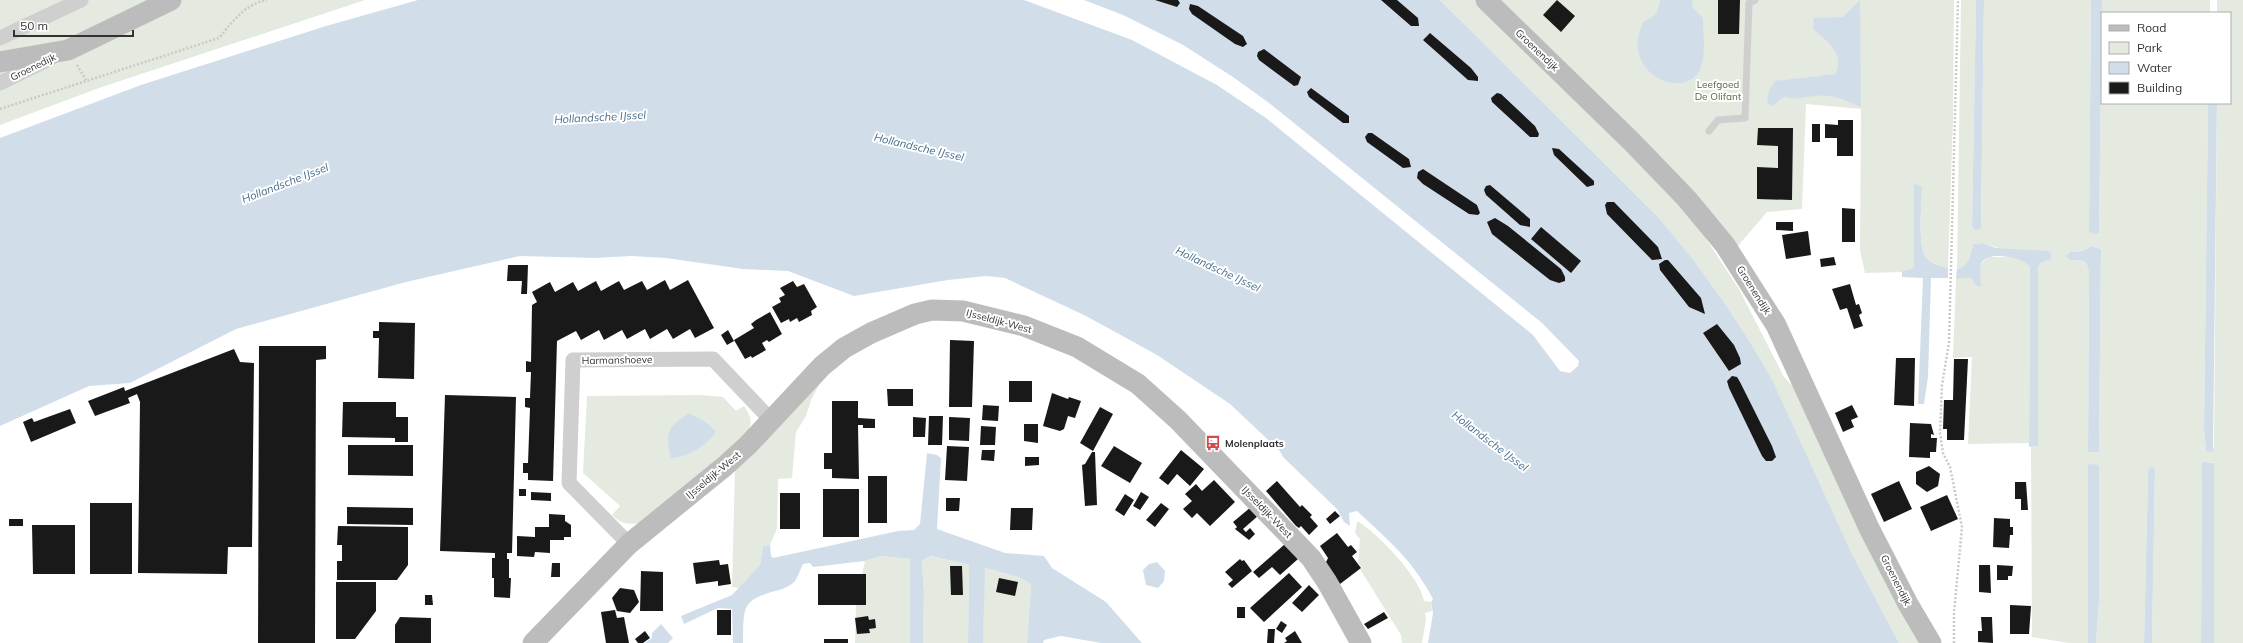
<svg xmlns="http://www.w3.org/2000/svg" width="2243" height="643" viewBox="0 0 2243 643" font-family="Mulish,sans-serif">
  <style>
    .green { fill: #e4eadf; fill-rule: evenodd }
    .water { fill: #d1deea }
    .building { fill: #191919 }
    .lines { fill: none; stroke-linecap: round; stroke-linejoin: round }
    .path { stroke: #c9c9c9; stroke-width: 2.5; stroke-dasharray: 2 2; stroke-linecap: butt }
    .lane { stroke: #cfcfcf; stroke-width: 7 }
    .street { stroke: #cfcfcf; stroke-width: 15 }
    .secondary { stroke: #bcbcbc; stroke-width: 21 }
    .labels { text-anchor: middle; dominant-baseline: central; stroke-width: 4; stroke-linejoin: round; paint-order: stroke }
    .street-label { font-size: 10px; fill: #323232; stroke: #fff }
    .park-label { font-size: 10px; fill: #526943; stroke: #fff }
    .poi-label { font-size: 10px; font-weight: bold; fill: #323232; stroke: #fff; text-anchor: start }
    .water-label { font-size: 11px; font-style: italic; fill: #486d8b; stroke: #fff }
  </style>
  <rect width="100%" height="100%" fill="#fff"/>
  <path class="green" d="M0,0H152L0,76Z
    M181,0H365L99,88L0,125V88Z
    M1440,0H1476L1681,201L1739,289L1784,377L1794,387L1921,643H1899L1850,550L1748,339L1724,302L1692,258L1659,218Z
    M1499,0H1954L1953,118L1948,268C1940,266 1931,264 1926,257C1917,244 1922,204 1922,187L1914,184V266L1910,269L1902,271V272L1865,273L1860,250L1861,109L1806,104L1802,209L1767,212L1737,247Z
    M1961,0H1976L1972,227L1977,231L1981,227L1984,0H2091L2089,223L2099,232L2102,0H2210V13H2102V103H2208L2204,429L2206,451L2214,447L2217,103H2230V13H2217V0H2243V643H2214V463L2202,462L2201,643H2152L2155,469L2153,467L2148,472L2144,643H2096L2099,602V465H2088V643H2069L2032,637L2031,447L2038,446V267L2042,262L1983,243L1973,244C1970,255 1970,265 1957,269ZM2092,246L2101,249L2099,452H2088L2089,273L2087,265L2084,261L2070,260V252L2082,251Z
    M1989,257C2003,257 2022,255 2030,267L2029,443L1968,444L1972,357L1953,358L1956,278H1971L1976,286C1978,275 1979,262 1989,257Z
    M829,374L819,385L811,400L806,416L796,432L792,478L778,479L777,529L770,545L763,546L760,565L739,588L732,587L735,469Z
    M700,395L723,397L736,411L744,406C757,424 749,430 737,445L641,523C628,525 622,524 612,515L620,506L583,473L587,396Z
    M1357,522H1359C1379,535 1420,577 1424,601L1431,602L1432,611L1425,613L1426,620L1422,643H1402L1401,635L1360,569L1362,568L1358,563L1360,539L1355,533Z
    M881,556L910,559V643H855L856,603L865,561Z
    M929,556L969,565L968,643H923L924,592L922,561Z
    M984,568L1018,577L1031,584L1027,643H983Z"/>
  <path class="water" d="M418,0H1024L1132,40L1217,85L1266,118L1533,335L1560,371L1570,373L1578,366L1579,361L1542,323L1269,103L1233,77L1183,45L1123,15L1084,0H1440L1659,218L1692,258L1724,302L1748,339L1772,380L1850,550L1899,643H1428L1433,613L1431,602L1433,599C1411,558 1390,542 1357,511L1349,513L1350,526L1344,522L1338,510L1283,457L1280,451L1230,404L1157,355L1086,316L1005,278L986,276L948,280L854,296L788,271L743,269L666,258L631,256L595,258L520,256L406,282L236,329L130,383L89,386L0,426V138L141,85L326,26Z
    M1660,0H1692L1693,8L1703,18C1703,34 1706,53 1701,67C1688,104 1616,73 1644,21C1656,17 1658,12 1660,0Z
    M1860,0L1861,107C1833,95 1830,93 1800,98C1785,101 1788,90 1773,106L1767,103L1769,90L1775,81L1836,74C1844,50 1828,43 1813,29L1814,18L1843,17Z
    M1976,0H1984L1981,228L1977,231L1972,227Z
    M2091,0H2102L2099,233L2096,234L2089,232V223Z
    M2208,103H2217L2213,452L2206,451L2204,429Z
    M1914,183L1922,187C1922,203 1917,245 1926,257C1931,264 1940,266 1948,268V278H1931L1928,377L1924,404H1918L1923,278L1902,277V271L1910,269L1914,266Z
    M1983,243L1996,248L2047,251L2051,253V259L2042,262L2038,267V446L2029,447L2030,267C2024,258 1991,251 1983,261C1978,267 1981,278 1981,286H1976L1971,278H1956L1957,269C1970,265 1970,255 1973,244Z
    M2092,246L2101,249L2099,452H2088L2089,273L2087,265L2084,261L2070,260L2067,256L2070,252L2082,251Z
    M689,413L707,423L716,431C707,446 688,457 671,458C665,432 667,428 689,413Z
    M927,453L937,455L941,458L937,529L1005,553L1044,556L1052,568L1106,602L1142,643H1101L1061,636L1044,640L1043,643H1027L1031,584L1018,577L985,568L983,643H968L969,565L930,556L922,561L924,592L923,643H910V559L881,556L865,561L813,567L810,563L803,564C800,570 798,577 795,581C792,585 783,589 779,590C740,600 744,607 743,643H733L732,609L718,608L684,624L681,616L732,595L760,565L763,546L770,545L771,556L773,558L898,531L914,530L920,524Z
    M2202,462L2214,463V643H2201Z
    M2088,464L2099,465V602L2096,643H2088Z
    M2153,467L2155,469L2152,643H2144L2148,472L2149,468Z
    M1157,562L1165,571L1164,581L1158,588L1146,585L1143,570L1149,564Z
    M661,624L673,638L668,643H645L652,638V633Z"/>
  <path class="building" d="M1155,0H1178L1180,3L1177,7Z
    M1381,0H1397L1418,18L1419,26H1411Z
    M1557,0L1575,16L1561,32L1543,15Z
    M1718,0H1740L1739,34H1718Z
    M1190,4L1198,6L1243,36L1247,44L1243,47L1235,44L1192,14L1189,9Z
    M1430,33L1471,68L1478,77V81L1468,80L1423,40Z
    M1264,49L1301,77L1298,85L1294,86L1259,60L1257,56L1258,52Z
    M1311,88L1349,116V123H1343L1309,97L1307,92Z
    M1497,93L1501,94L1535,126L1539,134L1538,137H1530L1492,102L1491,98Z
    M1838,120H1853V156H1837V138H1825V124L1838,125Z
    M1812,124H1820V142H1812Z
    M1758,128H1793L1792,200L1757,199V167L1778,168V146L1757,145Z
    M1368,133H1372L1409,159L1411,167L1403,168L1367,142L1365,137Z
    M1552,148L1559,149L1594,181V185L1587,187L1554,155Z
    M1423,169L1477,205L1480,213L1478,215L1469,214L1423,184L1417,178L1418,172Z
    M1490,185L1530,219V227L1520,225L1486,195L1484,190L1486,186Z
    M1607,202H1614L1658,247L1662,259L1652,260L1607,214L1605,205Z
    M1842,208L1855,209V242H1842Z
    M1495,218L1508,226L1561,269L1565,277V281L1559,283L1550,280L1492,234L1487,222Z
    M1776,222H1793V231L1776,230Z
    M1541,227L1581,261L1571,273L1531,239Z
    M1808,231L1811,255L1786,259L1782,235Z
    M1834,257L1836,265L1821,267L1820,259Z
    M1665,260H1668L1701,298L1705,314L1689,307L1660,270L1659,264Z
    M508,265H528L527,294H521L522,281H507Z
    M665,280L670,290L688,280L714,328L695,338L690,329L673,339L667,329L650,339L645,329L627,339L622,330L604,340L599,330L581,340L576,331L557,341L553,481L528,480V473H523V463H528L530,408L525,407V398H530L531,372H526V361L531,362L532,305L537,302L532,292L550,282L555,292L573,282L578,291L596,281L601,291L619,281L624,290L642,281L647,290Z
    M793,281L797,287L804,284L817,307L811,311L812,315L799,322L797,318L790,322L789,319L781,323L772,307L781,302L779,298L785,295L780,288Z
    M1850,284L1856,305L1859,304L1862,313L1859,315L1863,326L1854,329L1847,308L1840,310L1832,289Z
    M770,312L782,334L769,342L767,340L762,343L766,350L752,358L751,356L745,359L734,340L754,328L751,324L756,320Z
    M379,322L415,323L414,379L378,378L379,338H373V331H379Z
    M1717,324L1734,345L1740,358L1741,364L1729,371L1703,333Z
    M728,330L734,341L727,345L721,335Z
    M950,340L974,341L972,407H949Z
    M259,346H326V359L316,360L315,643H258Z
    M234,349L240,362L254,363L252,547H228L227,574L138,573L140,402L137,394L128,398L130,403L95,416L88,401L124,387L125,391Z
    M1896,358H1915L1914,406L1894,405Z
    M1954,359H1968L1964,440H1947V429H1943L1944,400H1953Z
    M1732,376L1737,377L1740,382L1772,446L1776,457L1772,461H1766L1762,456L1729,388L1727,381Z
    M1009,381H1032V402H1009Z
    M887,389H913V406H888Z
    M1052,393L1068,399L1069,397L1081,401L1075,418L1068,416L1064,429L1060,431L1043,426Z
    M445,395L516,397L512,553H507V559H509V578H511L510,598L494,597V578H492V558H495V553L440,551Z
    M832,401H858V418L875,419V428H863V425H858L859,479L832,478V469H824V453H832Z
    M343,402H396V417H408V442H395V438L342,437Z
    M983,405L999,406L998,421L982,420Z
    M1852,405L1858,417L1851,420L1854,427L1843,432L1835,413Z
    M1100,407L1113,414L1093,451L1080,443Z
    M70,409L76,423L31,442L23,422L32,418L34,422Z
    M929,416H943L942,445H928Z
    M913,417L926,418L925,437H913Z
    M949,417L970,418L969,441L949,440Z
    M1910,423L1931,424L1934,435L1931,434V438H1937L1936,452H1930V458L1909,457Z
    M1024,424H1038V443L1024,441Z
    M981,426L996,427L995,445H980Z
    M348,445H413V476L348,475Z
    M947,446L969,447L967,481L945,480Z
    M1114,446L1142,463L1130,483L1101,466Z
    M982,450H995L994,461L981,460Z
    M1181,450L1204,469L1190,486L1177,474L1168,485L1159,478Z
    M1092,452H1095L1097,505L1085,506L1082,465L1085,464Z
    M1025,457H1039V465L1025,466Z
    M1929,466L1940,474L1938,486L1927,492L1916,484V472Z
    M868,476H887V523H868Z
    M1214,480L1235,502L1210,526L1197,513L1192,518L1183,509L1192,501L1185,494L1196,484L1202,491Z
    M1277,481L1300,507L1302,505L1312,515L1310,517L1318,526L1309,535L1301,526L1299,528L1296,526L1266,491Z
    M1899,481L1912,509L1884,522L1871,494Z
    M2015,482H2026L2028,510H2021V499H2015Z
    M519,489H526V496H519Z
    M823,489H859V537H823Z
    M531,492L551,493V501L531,500Z
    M1141,492L1149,497L1140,510L1133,506Z
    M780,493H800V529H780Z
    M1125,494L1134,500L1124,516L1115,510Z
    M1947,495L1958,519L1931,531L1920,507Z
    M946,498H960L959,511H946Z
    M90,503H132V574H90Z
    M1161,503L1169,509L1155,527L1146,520Z
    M347,507L413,508V525L347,524Z
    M1251,507L1259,515L1243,529L1246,532L1250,528L1255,534L1249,540L1235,529L1237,527L1233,522Z
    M1011,508H1033L1032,530H1010Z
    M1335,511L1340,516L1330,524L1326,519Z
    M549,514L565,515V521L571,525V537H564V540H550V553L535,552L534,557L517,556V536L535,537V527H549Z
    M1994,518L2010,519V527H2013V535H2010L2009,548L1993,547Z
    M9,519H23V526H9Z
    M32,525H75V574H33Z
    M338,526L408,527V565L397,580H337V561H342V545H337Z
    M1337,533L1348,547L1351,545L1357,552L1352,556L1361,568L1340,584L1325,564L1328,558L1320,546Z
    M1285,544L1298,559L1280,575L1272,567L1259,578L1253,572Z
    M1240,559L1242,561L1244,560L1252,571L1232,588L1228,584L1233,580L1225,572Z
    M719,560L720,565L728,564L731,584L718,586V581L696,584L693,563Z
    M552,563H560V577H551Z
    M1979,565H1990L1991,593L1979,592Z
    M1997,565L2013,566L2012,576H2008V580H1997Z
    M950,566H962L963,595H951Z
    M641,571L663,572V611H640Z
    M1289,573L1302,587L1264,622L1250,608Z
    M818,574H866V605H818Z
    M999,578L1018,582L1015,596L996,592Z
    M336,582H376V611L355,639H336Z
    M1309,585L1319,595L1302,612L1292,603Z
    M620,588L634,590L639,602L630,613L617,611L612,598Z
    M425,595H432L433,605H425Z
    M2010,605L2031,606L2029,634H2010Z
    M1237,607H1245V618H1237Z
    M615,610L617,618L624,617L629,643H606L601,612Z
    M717,610H731V635H717Z
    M1384,612L1388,618L1368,629L1364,624Z
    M868,616L869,620L875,619L876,628L869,629L870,633L857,634L855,618Z
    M400,617L431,618V643H395V625Z
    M1981,617H1992L1993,643L1978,642V631H1982Z
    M1281,621L1287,625L1282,633L1276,629Z
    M1268,629H1275L1274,643H1267Z
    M645,631L650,638L643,643H638L635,639Z
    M1295,631L1302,643H1284L1287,641L1285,638Z
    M824,639H848V643H824Z"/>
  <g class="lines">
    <path class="path" d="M77,65L86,80
      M0,109L219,38C233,21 245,4 267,0
      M1954,643V613L1962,527L1950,467L1943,453L1940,433L1942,385L1949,343L1958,0"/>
    <path class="lane" d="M1709,131L1718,120L1745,118L1749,3L1755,0"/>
    <path class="street" d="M0,38L81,0
      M0,83L51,58
      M629,544L569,483L573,360L713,359L771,420"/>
    <path class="secondary" d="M1486,0L1633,143L1687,199L1725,245L1776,325L1869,528L1908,604L1931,643
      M0,62L68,50L171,0
      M533,643L629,544L725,466L748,445L822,366L844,348L871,333L915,314L932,310L963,311L1024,326L1077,347L1138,384L1178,420L1311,558L1327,582L1361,643"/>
  </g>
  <defs>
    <symbol id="bus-bare" viewBox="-9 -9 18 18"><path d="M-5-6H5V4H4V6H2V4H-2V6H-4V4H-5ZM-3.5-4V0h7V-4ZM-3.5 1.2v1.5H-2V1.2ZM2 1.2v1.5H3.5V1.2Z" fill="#d24a4b" stroke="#fff" stroke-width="2.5" paint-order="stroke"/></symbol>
  </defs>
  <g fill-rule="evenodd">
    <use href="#bus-bare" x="1202" y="432" width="22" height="22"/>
  </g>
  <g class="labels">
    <g class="street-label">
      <text transform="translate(1537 50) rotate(44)">Groenendijk</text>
      <text transform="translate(33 67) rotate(-26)">Groenedijk</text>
      <text transform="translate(1754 290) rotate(58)">Groenendijk</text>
      <text transform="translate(999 321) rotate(15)">IJsseldijk-West</text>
      <text transform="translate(617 360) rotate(-1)">Harmanshoeve</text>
      <text transform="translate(713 475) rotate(-40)">IJsseldijk-West</text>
      <text transform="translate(1267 512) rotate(46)">IJsseldijk-West</text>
      <text transform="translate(1896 580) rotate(63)">Groenendijk</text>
    </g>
    <g class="park-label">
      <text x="1718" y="84">Leefgoed<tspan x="1718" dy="12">De Olifant</tspan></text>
    </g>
    <g class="poi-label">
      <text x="1225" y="443">Molenplaats</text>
    </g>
    <g class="water-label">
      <text transform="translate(600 117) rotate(-3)">Hollandsche IJssel</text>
      <text transform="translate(919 147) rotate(13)">Hollandsche IJssel</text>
      <text transform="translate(285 183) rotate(-21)">Hollandsche IJssel</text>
      <text transform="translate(1218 269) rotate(25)">Hollandsche IJssel</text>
      <text transform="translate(1490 441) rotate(37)">Hollandsche IJssel</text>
    </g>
  </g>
  <rect x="2101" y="12" width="130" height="92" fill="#ffffff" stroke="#adadad"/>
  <rect x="2109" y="25" width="20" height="6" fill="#bcbcbc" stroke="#adadad"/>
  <text x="2137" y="32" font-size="12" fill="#323232">Road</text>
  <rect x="2109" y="42" width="20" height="12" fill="#e4eadf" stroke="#adadad"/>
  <text x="2137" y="52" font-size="12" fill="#323232">Park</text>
  <rect x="2109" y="62" width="20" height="12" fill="#d1deea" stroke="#adadad"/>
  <text x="2137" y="72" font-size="12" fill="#323232">Water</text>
  <rect x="2109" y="82" width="20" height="12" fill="#191919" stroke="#adadad"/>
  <text x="2137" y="92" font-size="12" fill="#323232">Building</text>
  <path d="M14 30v6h119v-6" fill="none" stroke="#323232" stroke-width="2"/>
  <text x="20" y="30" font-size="12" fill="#323232" stroke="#ffffff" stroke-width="3" paint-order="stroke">50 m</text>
</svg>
